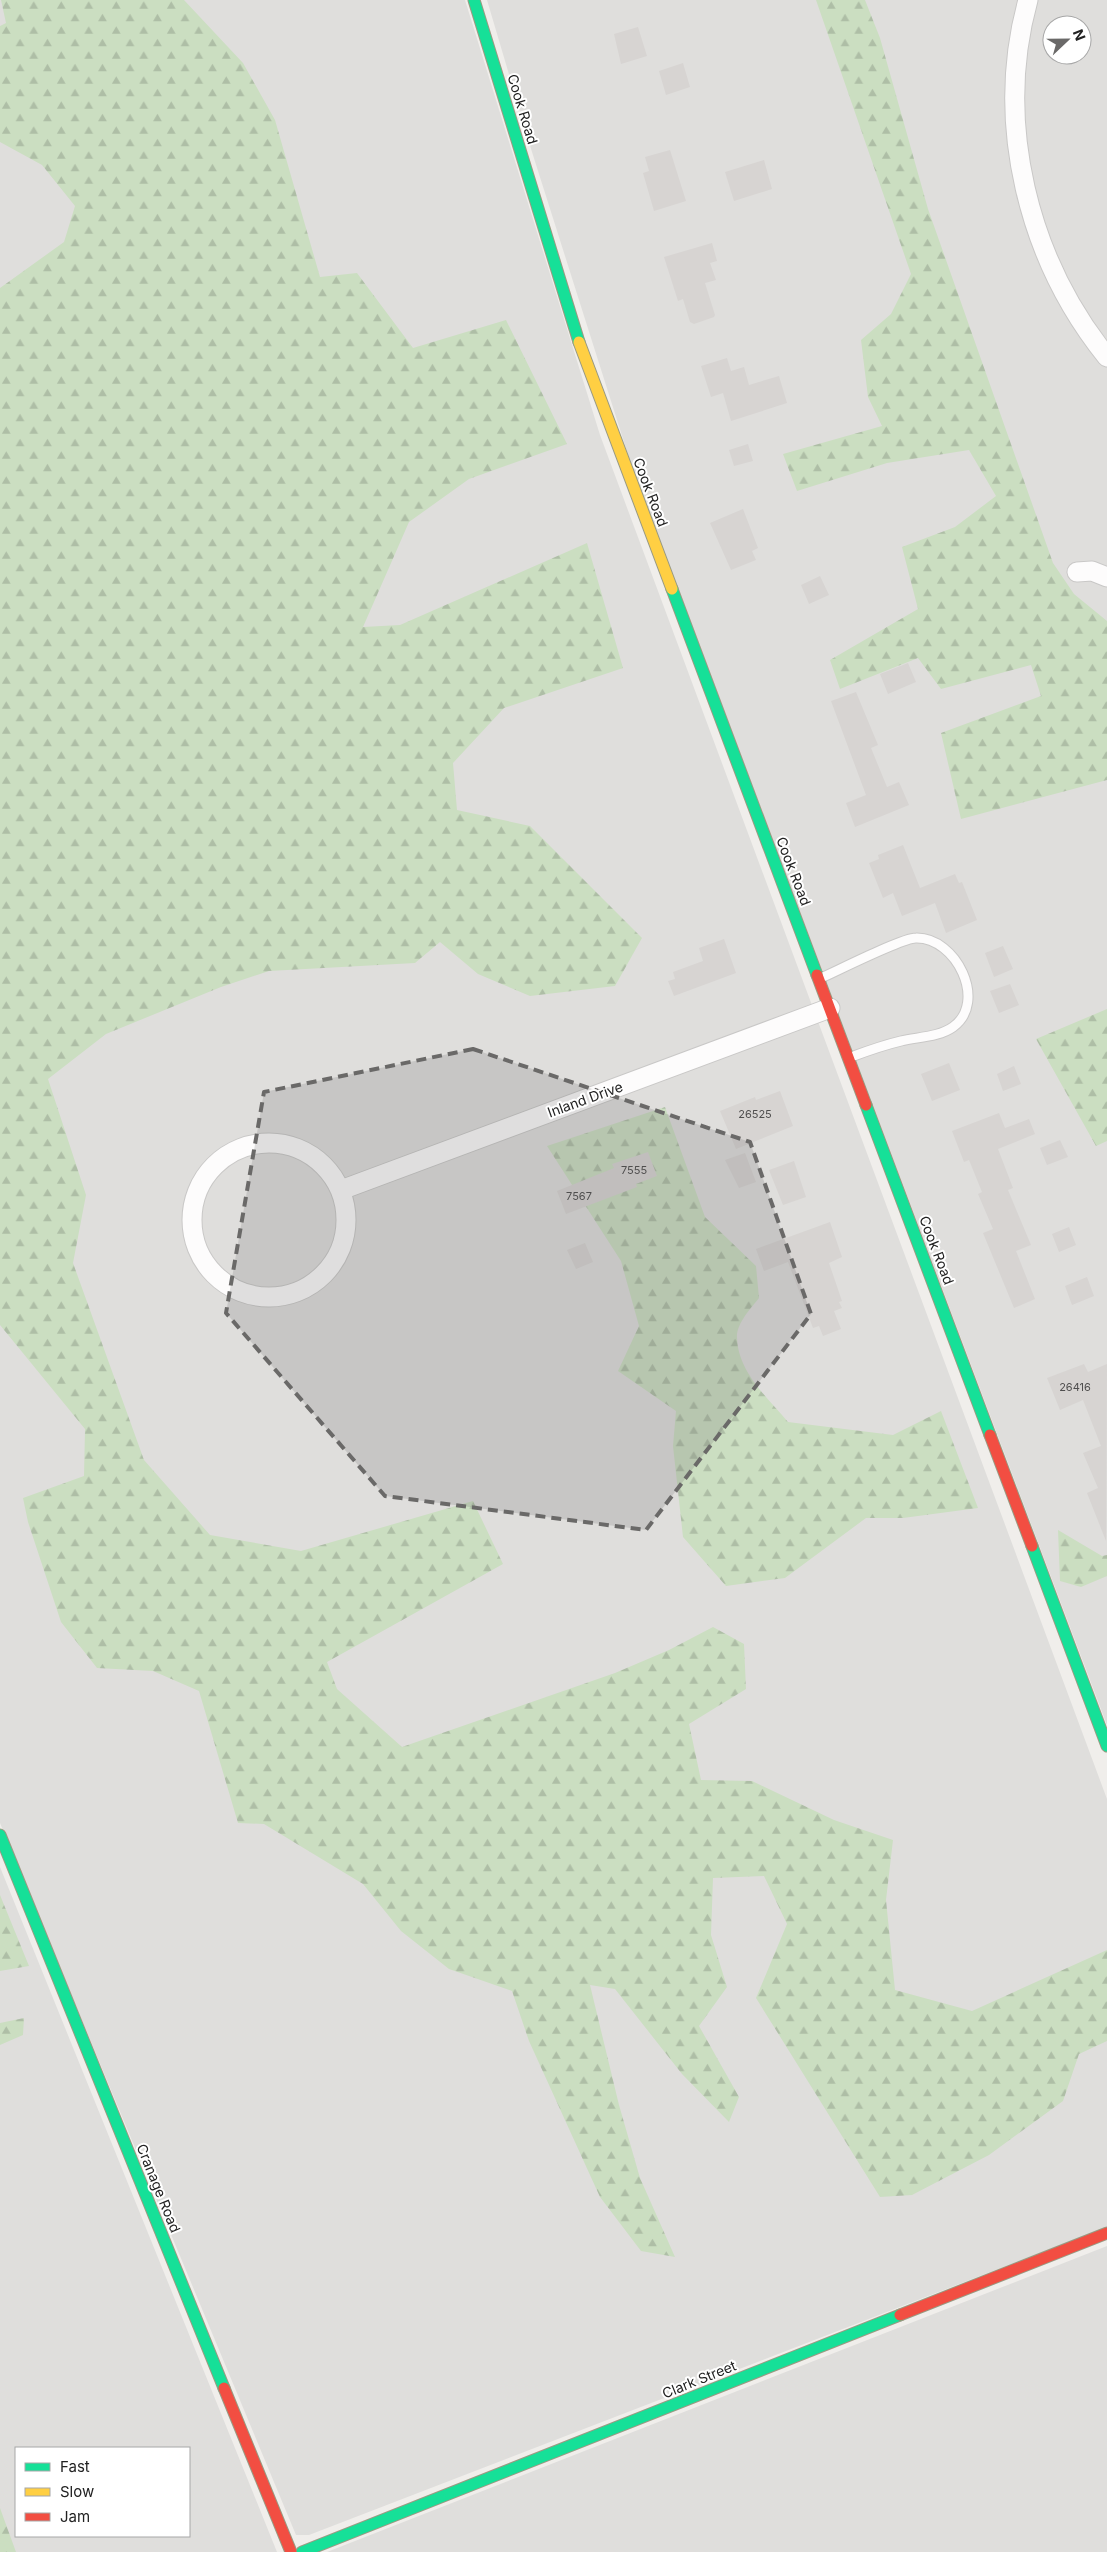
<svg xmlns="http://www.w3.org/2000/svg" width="1107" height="2552" viewBox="0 0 1107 2552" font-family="Inter,sans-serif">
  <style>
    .residential { fill: #dfdedc; fill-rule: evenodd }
    .forest { fill: url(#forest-firs) }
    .building { fill: #d7d4d2 }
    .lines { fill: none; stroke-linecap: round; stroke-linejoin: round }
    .lane-casing { stroke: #c9c8c7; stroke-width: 11 }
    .street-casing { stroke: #c9c8c7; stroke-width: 21 }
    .fast-casing { stroke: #999a82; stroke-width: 13 }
    .slow-casing { stroke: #999a82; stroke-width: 13 }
    .jam-casing { stroke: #999a82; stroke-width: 13 }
    .lane { stroke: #fdfcfc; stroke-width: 9 }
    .street { stroke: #fdfcfc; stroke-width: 19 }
    .fast { stroke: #16e098; stroke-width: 11 }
    .slow { stroke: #ffcf43; stroke-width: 11 }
    .jam { stroke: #f24e42; stroke-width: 11 }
    .marked { fill: #6a6968; fill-opacity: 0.2; stroke: #6a6968; stroke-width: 4; stroke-dasharray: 10 6; stroke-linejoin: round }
    .labels { text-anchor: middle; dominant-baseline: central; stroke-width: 4; stroke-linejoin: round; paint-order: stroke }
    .number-label { font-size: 11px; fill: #4f4e4e }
    .street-label { font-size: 14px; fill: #222; stroke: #fff }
  </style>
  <defs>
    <pattern id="forest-firs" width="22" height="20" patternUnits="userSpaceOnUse" patternTransform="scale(1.25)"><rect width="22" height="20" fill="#cbdec1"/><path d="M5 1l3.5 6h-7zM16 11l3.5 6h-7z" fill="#aebea6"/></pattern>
  </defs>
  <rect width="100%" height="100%" fill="#f0eeeb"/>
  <path class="residential" d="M0,0H465L600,435L1107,1799V2227L309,2535H296L0,1823Z
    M487,0H1107V1725L631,464L532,152ZM1052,25H1082V55H1052Z
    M0,1867L277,2552H0ZM16,2448H189V2536H16Z
    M1107,2246V2552H327Z"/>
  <path class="forest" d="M1,0H184L243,63L275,120L320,277L357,273L413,348L506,320L567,444L469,479L409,522L363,627L400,625L587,543L623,668L504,708L453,763L457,810L530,826L642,938L615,986L530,996L478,974L440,942L415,963L269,971L221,987L106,1034L48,1079L86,1195L73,1263L144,1460L210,1535L301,1551L473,1501L503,1564L327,1662L337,1689L402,1747L615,1673L669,1650L713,1627L744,1644L746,1689L689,1724L701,1780L752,1781L834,1820L893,1840L886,1900L895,1990L972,2011L1107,1950V2041L1079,2054L1063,2101L989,2155L912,2195L880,2197L756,1998L787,1924L764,1876L713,1878L711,1935L727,1987L699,2026L739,2097L729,2122L682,2074L615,1989L590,1985L619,2105L640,2178L675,2257L641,2251L600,2197L529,2041L512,1991L449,1969L401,1931L363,1884L264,1824L238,1823L199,1691L153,1671L97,1668L61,1622L28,1522L23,1498L84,1476L85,1429L0,1325V288L64,242L75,206L42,165L0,142V26L6,23Z
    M816,0H865L880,38L928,209L1053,563L1074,594L1107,621V780L961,819L941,733L1041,696L1031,665L941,689L918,658L840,689L830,660L918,609L902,547L955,527L996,496L969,450L887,463L797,491L783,454L882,426L868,397L861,340L891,314L911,274Z
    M1107,1009V1141L1096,1146L1036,1039Z
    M665,1107L705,1217L756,1266L759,1298C751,1308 736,1324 737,1338C738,1372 768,1398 788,1422L893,1435L941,1411L978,1508L903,1518H866L785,1578L726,1586L683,1537L673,1446L676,1411L618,1371L639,1326L621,1261L547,1146Z
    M1058,1530L1102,1556L1107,1555V1576L1081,1587L1060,1581Z
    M0,1895L29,1966L0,1971Z
    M24,2018L23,2035L0,2045V2023Z
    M0,2508L16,2552H0Z"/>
  <path class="building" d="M638,27L647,56L621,64L614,34Z
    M683,63L690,87L666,95L659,71Z
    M670,150L686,201L654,211L643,173L649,171L645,157Z
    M764,160L772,189L734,201L725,172Z
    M712,243L717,261L710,263L716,280L705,283L715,315L714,317L694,324L690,322L683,299L678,301L664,257Z
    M727,358L731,371L744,367L749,385L779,376L787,403L731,421L723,393L711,397L701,366Z
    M748,444L753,461L734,466L729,450Z
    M743,509L758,548L752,551L756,560L731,570L710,523Z
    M820,576L829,595L809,604L801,585Z
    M908,663L916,682L888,694L880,674Z
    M856,692L878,745L871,748L887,787L899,782L909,805L855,827L846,803L866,795L831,701Z
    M903,845L920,888L955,874L959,883L962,882L977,920L946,933L935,903L902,916L893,893L883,898L869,863L879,859L878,855Z
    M724,939L736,973L674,996L668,981L675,979L673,972L703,961L699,948Z
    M1003,946L1013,969L994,977L985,953Z
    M1010,984L1019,1005L999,1013L990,991Z
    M949,1063L960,1090L932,1101L921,1074Z
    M1014,1066L1021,1084L1003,1091L997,1074Z
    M780,1091L793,1126L736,1149L720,1111L755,1097L756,1100Z
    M999,1113L1005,1128L1029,1119L1035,1134L998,1149L1013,1188L1008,1190L1031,1245L1016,1251L1035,1299L1014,1308L983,1233L993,1229L978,1194L982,1192L969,1160L964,1162L952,1131Z
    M1060,1140L1068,1157L1047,1165L1040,1148Z
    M648,1152L657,1176L636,1184L637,1187L566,1214L557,1191L614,1168L612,1164Z
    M745,1153L756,1182L739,1188L725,1160Z
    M794,1161L806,1197L783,1205L769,1170Z
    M830,1222L842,1257L829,1263L842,1301L839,1302L842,1308L834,1311L841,1329L823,1336L819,1326L813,1328L788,1262L764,1271L756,1249Z
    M1069,1227L1076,1245L1059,1252L1052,1234Z
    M585,1243L593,1262L576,1269L567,1250Z
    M1087,1277L1094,1296L1072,1305L1065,1286Z
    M1084,1364L1088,1372L1107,1364L1106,1541L1087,1493L1098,1488L1083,1453L1101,1446L1083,1400L1060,1410L1047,1378Z"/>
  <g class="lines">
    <defs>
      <path id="lane" d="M821,978C839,970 902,938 916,938C956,937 988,1002 953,1027C939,1037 918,1037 901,1041C884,1045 867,1051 851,1057"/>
      <path id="street" d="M1028,0C994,123 1028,259 1107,357
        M1077,572L1092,571L1107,577
        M192 1220a77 77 0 1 1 154 0a77 77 0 1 1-154 0Z
        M341,1190L830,1008"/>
      <path id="fast" d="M474,0L579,342
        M672,589L817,975
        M866,1105L990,1435
        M1032,1546L1107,1746
        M0,1835L224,2388
        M302,2552L900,2315"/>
      <path id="slow" d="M579,342L672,589"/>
      <path id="jam" d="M817,975L866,1105
        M990,1435L1032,1546
        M900,2315L1107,2233
        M224,2388L291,2552"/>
    </defs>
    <use href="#lane" class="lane-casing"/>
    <use href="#street" class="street-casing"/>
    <use href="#fast" class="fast-casing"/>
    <use href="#slow" class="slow-casing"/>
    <use href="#jam" class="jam-casing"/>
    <use href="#lane" class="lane"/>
    <use href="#street" class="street"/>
    <use href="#fast" class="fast"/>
    <use href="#slow" class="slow"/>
    <use href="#jam" class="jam"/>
  </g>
  <path class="marked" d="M473,1049L750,1142L811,1314L646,1530L385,1496L226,1313L264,1092Z"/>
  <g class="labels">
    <g class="number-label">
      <text x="755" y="1114">26525</text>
      <text x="634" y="1170">7555</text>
      <text x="579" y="1196">7567</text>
      <text x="1075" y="1387">26416</text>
    </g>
    <g class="street-label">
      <text transform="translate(523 109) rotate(73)">Cook Road</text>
      <text transform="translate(651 492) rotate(69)">Cook Road</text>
      <text transform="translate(794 871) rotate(69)">Cook Road</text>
      <text transform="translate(585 1099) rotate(-20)">Inland Drive</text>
      <text transform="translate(937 1250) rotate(69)">Cook Road</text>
      <text transform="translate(159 2188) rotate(68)">Cranage Road</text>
      <text transform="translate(699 2379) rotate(-22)">Clark Street</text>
    </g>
  </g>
  <rect x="15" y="2447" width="175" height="90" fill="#ffffff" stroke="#a7a7a7"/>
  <rect x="25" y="2463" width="25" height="8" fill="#16e098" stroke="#a7a7a7"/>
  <text x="60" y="2472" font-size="15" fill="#222222">Fast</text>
  <rect x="25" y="2488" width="25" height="8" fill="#ffcf43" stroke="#a7a7a7"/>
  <text x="60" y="2497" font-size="15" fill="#222222">Slow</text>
  <rect x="25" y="2513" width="25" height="8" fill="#f24e42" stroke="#a7a7a7"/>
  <text x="60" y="2522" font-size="15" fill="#222222">Jam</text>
  <g transform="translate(1067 40) rotate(68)"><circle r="24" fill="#ffffff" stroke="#a7a7a7"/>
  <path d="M0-4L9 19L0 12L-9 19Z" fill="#6a6968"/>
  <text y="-8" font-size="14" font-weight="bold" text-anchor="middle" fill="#222222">N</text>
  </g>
</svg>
